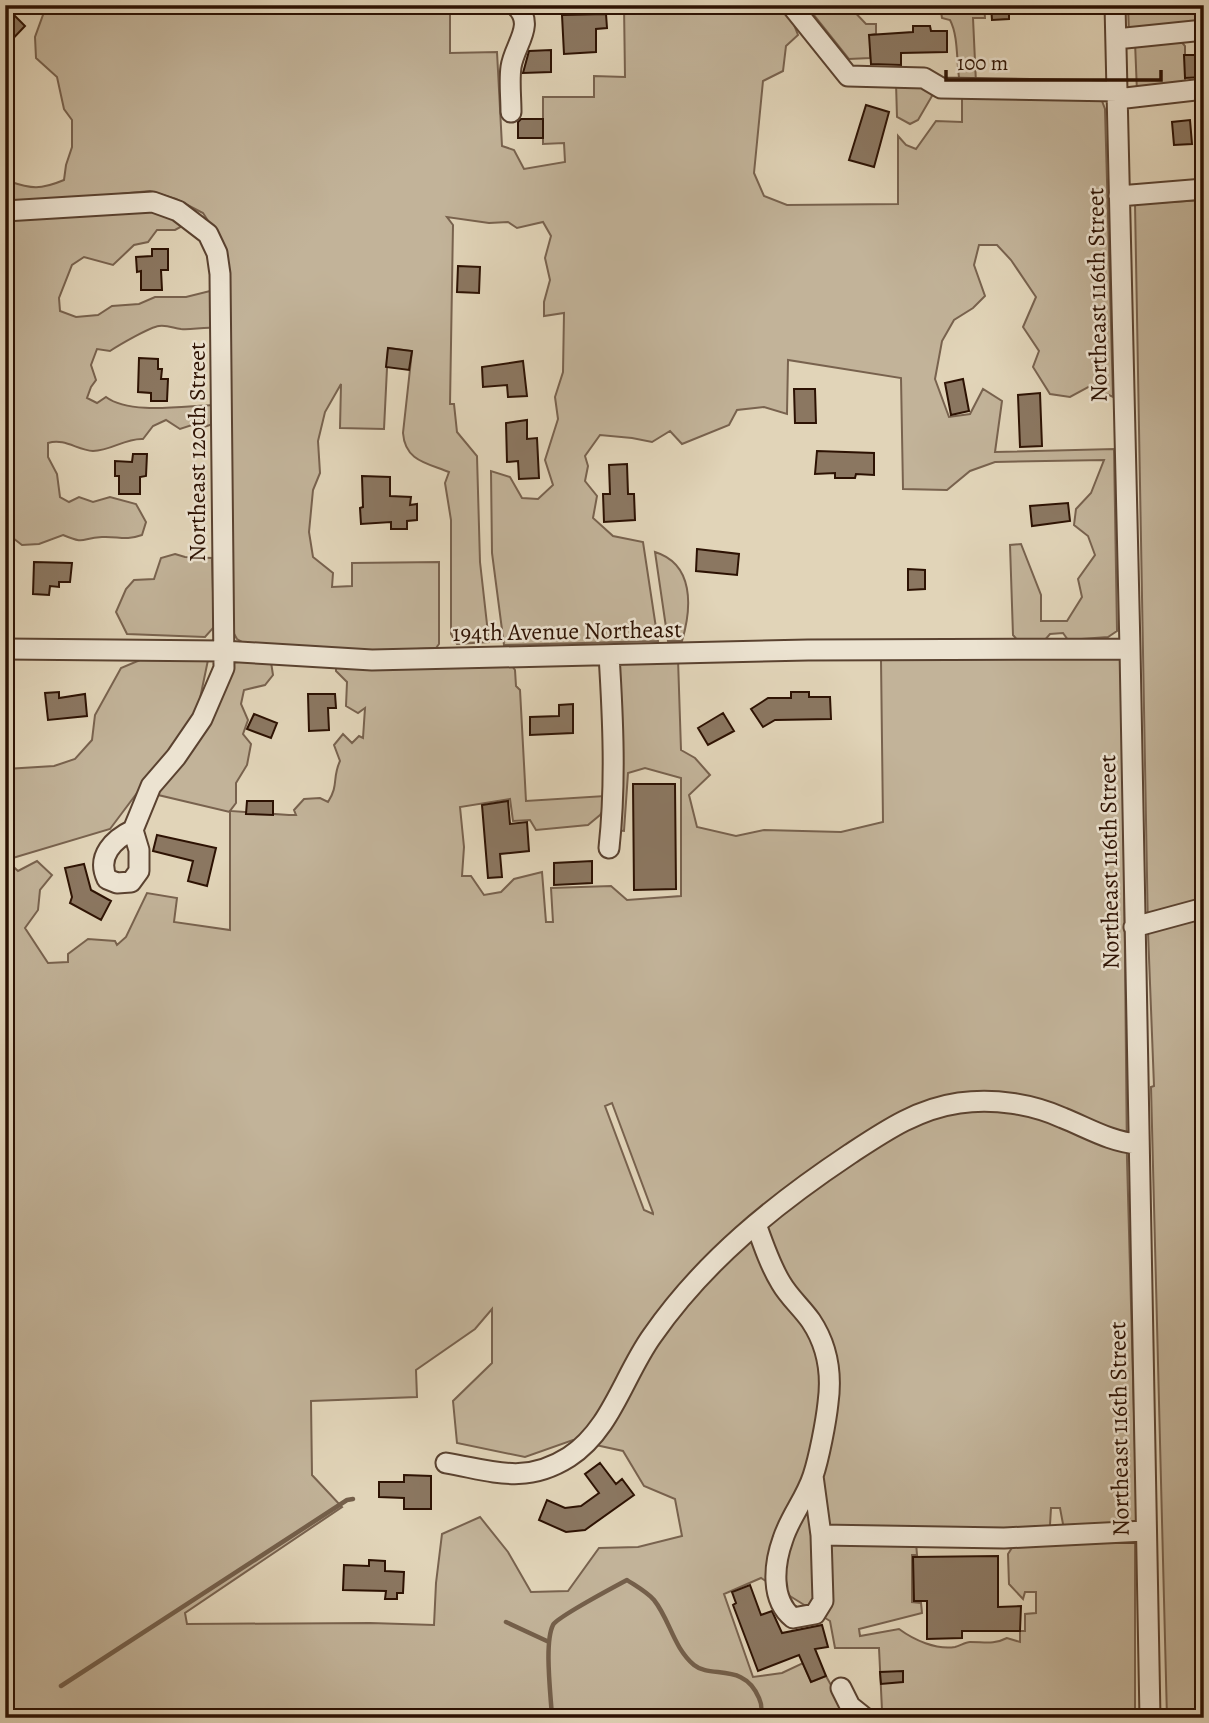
<svg xmlns="http://www.w3.org/2000/svg" width="1209" height="1723" viewBox="0 0 1209 1723" font-family="Alegreya,serif">
  <style>
    .green { fill: #c2b399; stroke: #78624e; stroke-width: 2; fill-rule: evenodd }
    .lines { fill: none; stroke-linecap: round; stroke-linejoin: round }
    .stream { stroke: #745f4a; stroke-width: 4.5 }
    .building { fill: #8b7761; stroke: #2d1203; stroke-width: 2 }
    .minor-casing { stroke: #5a4230; stroke-width: 23 }
    .minor { stroke: #ece3d1; stroke-width: 19 }
    .labels { text-anchor: middle; dominant-baseline: central; stroke-width: 5; stroke-linejoin: round; paint-order: stroke }
    .street-label { font-size: 24px; fill: #2d1203; stroke: #ece3d1 }
  </style>
  <rect width="100%" height="100%" fill="#e1d4b8"/>
  <filter id="stains"><feTurbulence type="fractalNoise" baseFrequency=".00286" numOctaves="4"/><feColorMatrix values="0 0 0 0 .2 0 0 0 0 .09 0 0 0 0 .02 0 0 0 .5 -.17"/></filter>
  <radialGradient id="worn" r=".72"><stop offset=".6" stop-color="#630" stop-opacity="0"/><stop offset="1" stop-color="#630" stop-opacity=".3"/></radialGradient>
  <path class="green" d="M40,5H442L450,13V53L497,52L502,146L514,150L524,169L565,162L564,143L543,144V97H594V76L625,77L624,5H783L789,12L798,35L786,46L783,71L763,81L754,173L764,196L787,205L898,204V136L906,145L916,149L936,121L962,122V95L1094,96L1102,101L1105,109L1113,397L1090,386L1070,397L1050,394L1033,367L1039,351L1023,327L1036,297L1011,260L997,245H979L974,265L985,296L973,308L954,320L942,341L935,379L949,417L970,414L983,389L1002,401L995,452L1114,449L1117,631L1108,637L1068,640L1063,633L1050,634L1044,641L1019,642L1013,635L1010,545L1021,544L1041,595V621H1067L1082,597L1078,579L1095,555L1088,536L1074,525L1076,509L1091,493L1104,460L995,462L970,471L947,490L903,489L901,378L788,360L787,414L764,407L737,410L729,425L682,444L670,431L652,442L632,438L600,435L585,456L588,466L585,481L597,496L593,518L613,536L643,542L658,641L504,645L492,553L491,471L510,477L522,498L538,499L553,485L545,460L558,419L555,397L563,372L564,313L544,316V302L550,280L545,258L551,236L543,222L517,228L508,222L489,223L447,217L453,225L450,404H454L457,432L477,456L480,562L489,642L457,644L451,634V520L445,483L449,472C427,463 405,461 403,433L412,351L388,348L384,429L340,428L341,384L325,412L318,441L320,473L313,490L309,532L313,557L333,573L332,587L352,586V563L439,562V644L436,648L379,651L244,643L237,639L228,623L229,281L225,247L203,213L176,199L150,191L5,205V141L10,151L8,181C32,189 40,190 64,180L66,165L72,147V120L64,109L57,77L36,58L35,37L44,12Z
    M806,5H848L866,24H876V34L870,35V58L849,59Z
    M940,5H984L985,18H973L976,83L960,84C956,64 959,37 950,20L942,18Z
    M1128,5H1204V27L1129,34Z
    M1180,40L1185,46V87L1137,92L1135,42Z
    M896,83L929,88L932,96L918,120L910,124L897,117Z
    M1204,200V1718H1167L1151,1087L1154,1086L1148,932L1135,204Z
    M140,209L165,213L186,224L175,230H157L148,242L134,245L113,265L84,257L72,265L59,298L60,311L76,317L98,315L112,306L139,304L155,297H186L214,290V328C203,327 191,330 181,329C173,328 168,325 159,326C150,327 119,345 110,351L97,349L91,365L96,380L91,387L87,398L97,403L106,397C130,415 183,406 214,405L213,424L204,427L195,424L180,429L166,420L153,426L143,439C125,438 111,451 93,451C77,450 65,438 48,443V457L57,474L60,497L69,502L79,497L93,502L110,497L136,504L146,522L142,535C125,541 118,536 102,537C80,538 87,545 63,535L39,544L22,545L9,535L5,519V216Z
    M655,552C694,564 692,607 682,641H668Z
    M175,554L185,557L212,558L214,627L205,637L127,634L116,612L126,589L134,580L154,579L161,558Z
    M1122,658L1127,1159L1137,1522L1067,1529L1063,1524L1060,1508H1051L1050,1525L1047,1530L916,1542L917,1555H912V1602L921,1603L922,1613L859,1629L860,1636L899,1629C914,1640 936,1650 955,1647C960,1646 965,1642 970,1642C985,1642 993,1645 1007,1638L1020,1642V1631H1025V1614L1036,1613V1592H1025L1023,1599L1009,1584L1008,1554L1015,1543L1135,1539V1711L1127,1717L886,1713L882,1710L879,1648H835L830,1621L761,1578L724,1594L753,1677L782,1673L803,1663L811,1682L826,1676L849,1718H5L6,769L54,766L75,759L92,740L95,715L121,668L140,660H208L197,713L110,829L6,860L18,871L37,861L52,875L40,890L38,910L25,928L48,963L68,962V954L88,939L115,941L117,945L126,937L147,893L177,898L174,922L230,930V812L154,794L234,661L271,662L273,675L265,685L244,690L241,704L248,720L243,734L251,744L247,765L236,783V803L230,811L289,815H296L294,810L304,799L320,798L328,802C339,785 332,778 340,761L334,745L343,734L352,743L359,736L363,738L365,708L358,713L346,706L347,682L336,671V664L512,666L515,670L516,686L520,690L526,801L605,796L608,803L600,815L588,825L536,830L530,820L513,821L510,799L460,807L464,847L462,876H471L484,895L501,892L514,879L542,872L546,922H553L551,888L611,886L627,900L681,896V778L645,768L628,773L624,831L616,830L615,661L678,659L681,750L695,758L710,775L689,795L697,827L736,836L764,830L841,832L883,822L881,660ZM612,1103L653,1213V1214L644,1210L605,1106ZM492,1309V1363L453,1401L457,1443L525,1457L573,1440L623,1451L644,1486L675,1499L682,1536L638,1547L599,1548L568,1591L531,1592L508,1552L480,1517L442,1534L436,1583L434,1625L370,1623L187,1624L185,1613L342,1507L312,1475L311,1401L417,1397L416,1370L475,1329Z"/>
  <g class="lines">
    <path class="stream" d="M506,1622L549,1642
      M61,1686L347,1500L353,1499
      M5,1716L7,1718
      M552,1718C551,1696 544,1643 553,1625C557,1617 616,1586 627,1580C636,1586 647,1592 654,1600C670,1620 673,1647 694,1665C711,1679 744,1662 759,1698C762,1705 763,1711 758,1718"/>
  </g>
  <path class="building" d="M991,5H1009V19L992,20Z
    M5,6L25,26L5,47Z
    M606,14L607,28L596,29V52L564,54L562,15Z
    M913,26H930L931,31H947V52L901,53V65L871,64L869,35L913,32Z
    M551,50V72L523,73L529,51Z
    M1184,55H1204V77L1185,78Z
    M866,105L889,112L874,167L849,160Z
    M521,119H543V138H518V122Z
    M1190,120L1192,144L1174,145L1172,122Z
    M152,249H168V270H161L162,290H141V271L137,272L136,257L152,256Z
    M458,266L480,267L479,293L457,292Z
    M388,348L412,351L409,370L386,367Z
    M139,358L158,359V369H162L161,379H168L167,401H151V393L138,392Z
    M523,361L527,396L508,397L507,385L483,387L482,367Z
    M963,379L969,411L951,415L945,383Z
    M794,389H815L816,423H795Z
    M1040,393L1042,446L1020,447L1018,395Z
    M527,420V439L537,438L539,478L519,479L518,461L507,462L506,423Z
    M817,451L874,453V475L856,474L855,478H835V473L815,474Z
    M133,454H147L146,476L140,477V494H119V476H115V461L132,462Z
    M627,464L628,494H634L635,520L604,522L603,494H610L609,465Z
    M362,476L390,477V496L411,497L410,505L417,504V520L407,521V529H391V522L361,524L360,508L363,507Z
    M1068,503L1070,521L1032,526L1030,506Z
    M697,549L739,554L737,575L696,571Z
    M34,562L72,563L70,582H59V587L50,586L49,595L33,594Z
    M908,569L925,570V589L908,590Z
    M59,692V698L85,694L87,716L48,720L45,693Z
    M791,692H809V697H830L831,719L775,720L763,727L751,709L768,698H791Z
    M308,694H335L336,708H328L329,730L309,731Z
    M573,704V733L530,735V717L559,716V705Z
    M723,713L734,731L708,745L698,728Z
    M254,714L277,723L271,738L247,729Z
    M633,784H675L676,889L634,890Z
    M247,801H273V815L246,814Z
    M508,801L510,824L527,822L529,851L500,854L502,877L488,878L482,805Z
    M157,835L216,848L207,886L188,881L193,861L153,851Z
    M592,861V883L554,885V863Z
    M84,864L91,890L111,901L101,920L70,903L72,897L65,868Z
    M600,1463L616,1484L622,1479L634,1495L585,1530L566,1532L539,1520L547,1500L565,1508L581,1506L599,1493L585,1474Z
    M404,1475L431,1476V1509H404V1498L379,1497V1482H404Z
    M998,1556V1607L1021,1606L1020,1631H962V1638L927,1639V1601H914L913,1557Z
    M369,1560L385,1561V1571L404,1572L403,1593H397V1599H385L386,1591L343,1590L344,1565L369,1566Z
    M750,1585L761,1615L772,1611L782,1633L822,1625L828,1647L815,1649L826,1676L811,1682L799,1655L758,1671L733,1605L736,1603L732,1592Z
    M903,1671V1682L881,1684L880,1672Z"/>
  <g class="lines">
    <defs>
      <path id="minor" d="M791,5L848,76L924,78L941,88L1117,91
        M1115,5L1130,649L1150,1718
        M1116,39L1204,30
        M1117,99L1204,89
        M511,112C511,97 509,81 511,67C514,45 537,24 515,5
        M1119,196L1204,189
        M5,211L153,202L178,211L208,234L217,253L220,274L224,668L202,719L176,757L151,786L133,830L139,850V871L131,882L117,883L107,879C96,856 114,839 133,830
        M5,649L223,651L372,660L808,650L1130,649
        M609,655C613,719 616,784 609,848
        M1134,927L1204,908
        M756,1224C763,1244 770,1265 781,1283C789,1297 802,1308 811,1321C827,1345 832,1374 828,1403C826,1422 819,1458 813,1476C806,1498 790,1517 783,1539C774,1564 770,1600 793,1618L815,1614L823,1601L821,1535L813,1476
        M446,1463C493,1471 525,1485 569,1457C611,1430 624,1375 652,1336C704,1261 775,1204 850,1154C885,1131 917,1109 959,1103C994,1098 1032,1104 1063,1118C1088,1128 1111,1142 1138,1144
        M821,1535L1004,1538L1145,1531
        M841,1688L850,1706L865,1718"/>
    </defs>
    <use href="#minor" class="minor-casing"/>
    <use href="#minor" class="minor"/>
  </g>
  <g class="labels">
    <g class="street-label">
      <text transform="translate(1097 295) rotate(-91)">Northeast 116th Street</text>
      <text transform="translate(197 452) rotate(-90)">Northeast 120th Street</text>
      <text transform="translate(567 631) rotate(-1)">194th Avenue Northeast</text>
      <text transform="translate(1109 862) rotate(-91)">Northeast 116th Street</text>
      <text transform="translate(1119 1429) rotate(-91)">Northeast 116th Street</text>
    </g>
  </g>
  <rect width="1209" height="1723" fill="none" stroke="#e1d4b8" stroke-width="28"/>
  <rect x="7" y="7" width="1195" height="1709" fill="none" stroke="#2d1203" stroke-width="3.5"/>
  <rect x="14" y="14" width="1181" height="1695" fill="none" stroke="#2d1203" stroke-width="2"/>
  <path d="M946 70v10h215v-10" fill="none" stroke="#2d1203" stroke-width="3.5"/>
  <text x="957" y="70" font-size="21" fill="#2d1203" stroke="#ece3d1" stroke-width="5" paint-order="stroke">100 m</text>
  <rect width="100%" height="100%" filter="url(#stains)"/>
  <rect width="100%" height="100%" fill="url(#worn)"/>
</svg>
